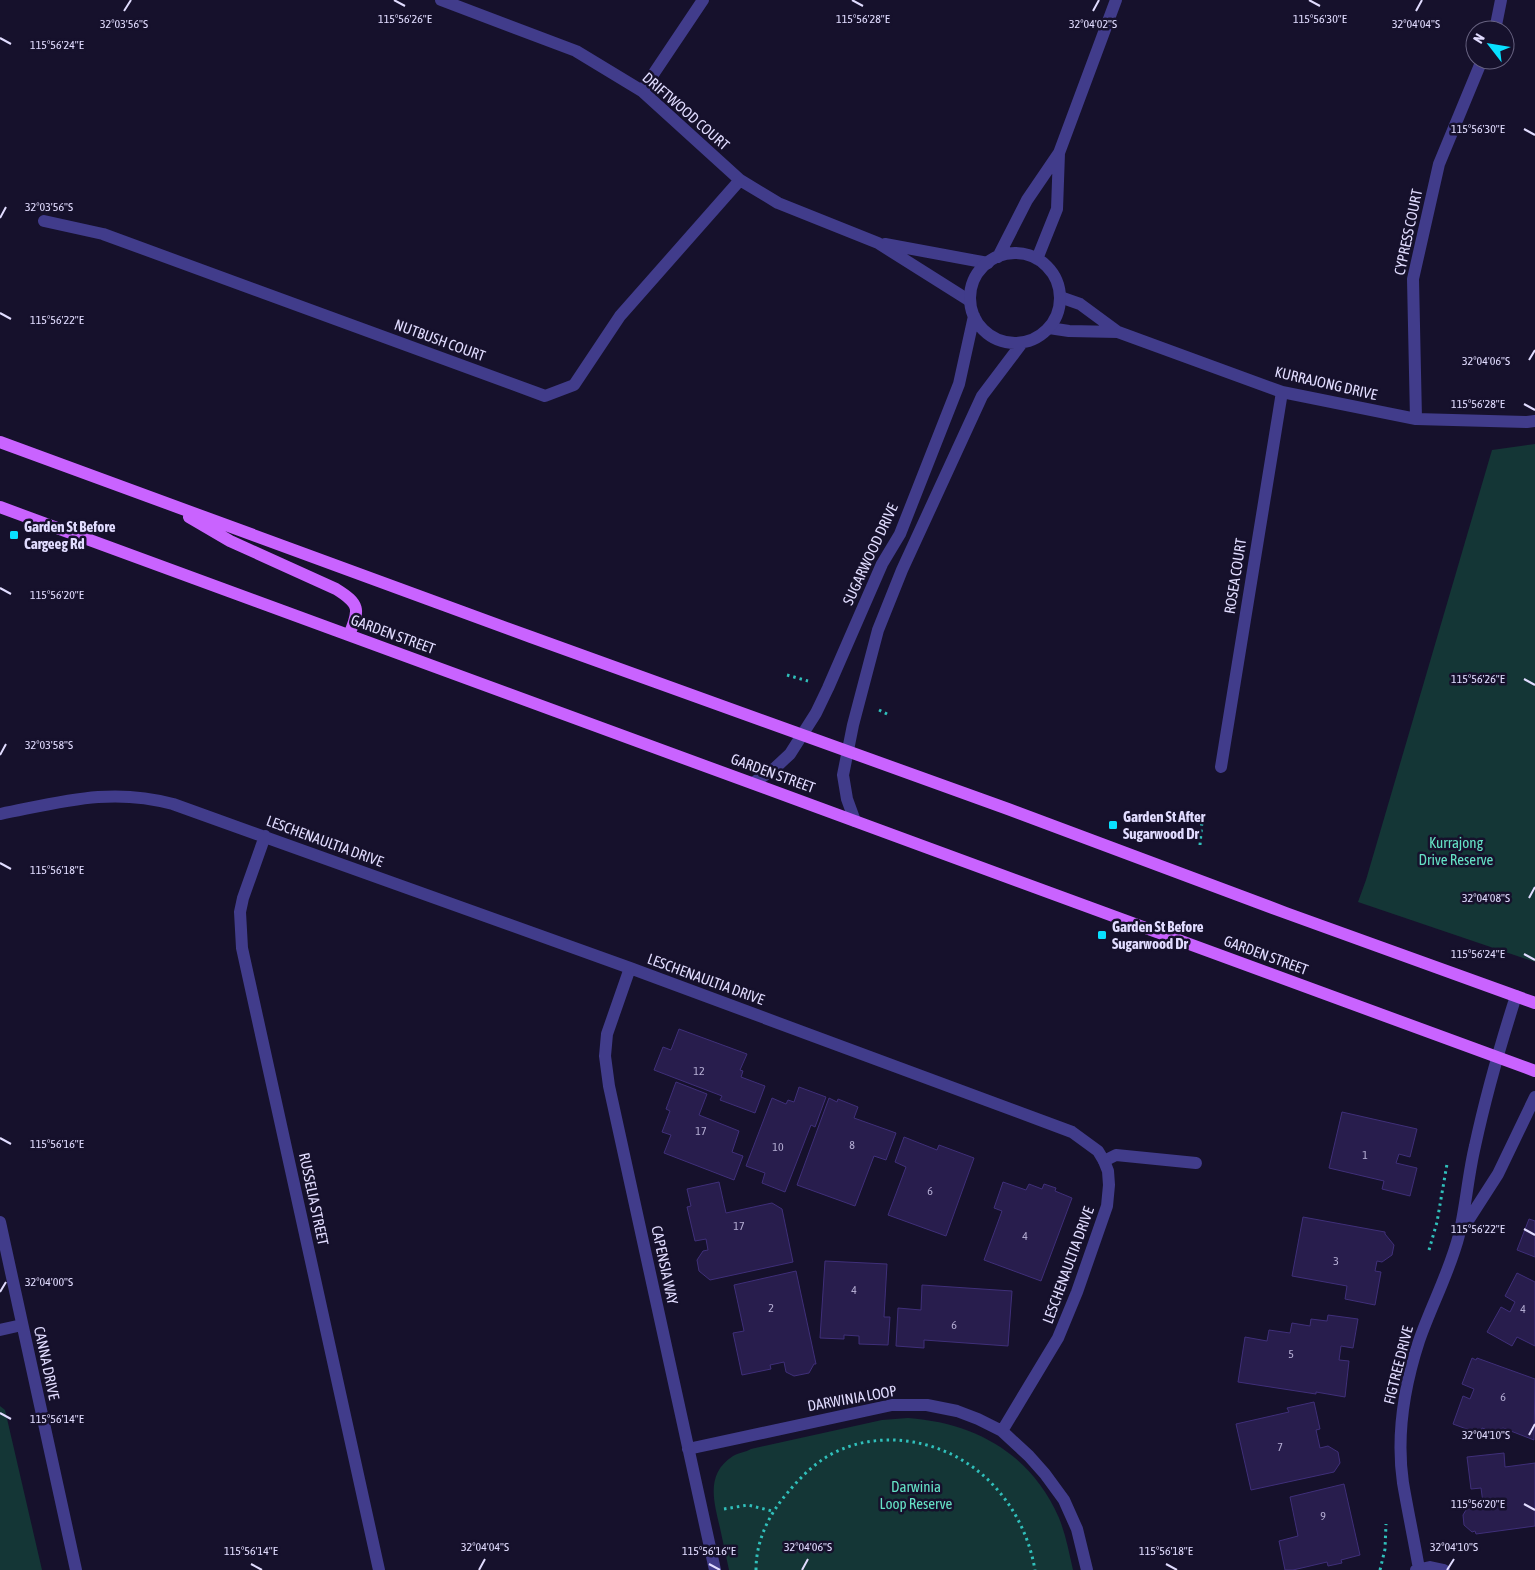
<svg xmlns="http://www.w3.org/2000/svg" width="1535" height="1570" viewBox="0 0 1535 1570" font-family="'Asap Condensed',sans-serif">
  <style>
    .green { fill: #143636 }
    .building { fill: #281d4d; stroke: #3f2f79 }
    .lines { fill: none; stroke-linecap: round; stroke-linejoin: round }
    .path { stroke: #30c0bb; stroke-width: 3; stroke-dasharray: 2.5 4; stroke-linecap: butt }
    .service { stroke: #413c8b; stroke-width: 12 }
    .minor { stroke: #413c8b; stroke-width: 12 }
    .tertiary { stroke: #413c8b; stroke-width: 12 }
    .primary { stroke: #c963ff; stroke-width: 12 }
    .ticks { fill: none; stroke: #e1dcff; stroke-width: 2 }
    .poi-dot { fill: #08e0ff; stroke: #16112c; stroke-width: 2 }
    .labels { text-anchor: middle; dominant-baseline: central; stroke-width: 5; stroke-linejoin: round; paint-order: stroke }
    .number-label { font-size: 12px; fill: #b3acd2 }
    .street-label { font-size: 15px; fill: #e1dcff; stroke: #16112c }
    .poi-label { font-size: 15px; font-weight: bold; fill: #e1dcff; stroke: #16112c; text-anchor: start }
    .park-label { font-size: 15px; fill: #65e2c6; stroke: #16112c }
    .ticks-label { font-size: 12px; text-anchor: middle; fill: #e1dcff; stroke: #16112c; stroke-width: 5; stroke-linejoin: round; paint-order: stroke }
  </style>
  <rect width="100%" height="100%" fill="#16112c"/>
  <path class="green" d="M1535,444V962L1358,902L1366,880L1492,450Z
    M0,1406L5,1410L42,1570H0Z
    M908,1418C976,1423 1031,1454 1059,1518C1066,1535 1069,1553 1073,1570H729C726,1556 723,1542 720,1528C714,1502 705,1474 733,1456C738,1453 746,1452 751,1449L882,1420Z"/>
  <path class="building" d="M679,1029L747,1054L740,1070L743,1071L741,1077L765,1086L755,1113L720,1100L722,1096L654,1070L663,1047L671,1050Z
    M676,1082L707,1094L699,1115L739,1131L732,1152L743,1156L734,1180L664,1153L671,1135L662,1132L670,1111L666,1109Z
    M799,1087L826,1097L815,1127L811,1125L785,1192L762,1183L765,1173L746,1166L772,1098L786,1104L788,1100L794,1102Z
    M829,1098L837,1102L838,1099L858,1107L854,1118L896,1133L886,1160L874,1156L855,1206L797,1185Z
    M1342,1112L1417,1129L1410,1157L1399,1154L1396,1163L1417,1168L1410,1196L1382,1189L1384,1181L1329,1168Z
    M904,1137L937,1150L939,1145L974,1158L946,1236L888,1215L906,1167L895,1162Z
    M719,1182L726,1213L772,1203L782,1209L793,1262L710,1280L699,1271L697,1260L703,1251L708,1250L706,1239L695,1241L687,1207L691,1206L687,1189Z
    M1003,1182L1026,1190L1029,1184L1042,1189L1044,1184L1056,1188L1055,1191L1072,1198L1041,1281L984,1260L1002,1211L994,1208Z
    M1303,1217L1385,1232V1234L1394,1245L1392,1255L1382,1262L1377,1261L1375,1271L1381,1272L1375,1305L1345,1299L1347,1286L1292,1276Z
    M1529,1219L1535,1221V1257L1517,1250Z
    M825,1261L887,1264L884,1317H890L888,1345L859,1344V1336L844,1335V1339L820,1338Z
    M796,1271L816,1364H814L809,1373L794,1376L786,1372L784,1362L770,1365L771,1369L742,1375L733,1333L744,1331L734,1285Z
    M1517,1273L1535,1282V1346L1517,1337L1512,1346L1487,1332L1501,1307L1510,1312L1515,1302L1505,1296Z
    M922,1285L1012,1291L1008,1346L924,1340V1348L896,1346L898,1308L921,1310Z
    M1328,1315L1358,1319L1353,1348L1341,1346L1339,1360L1349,1361L1345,1397L1316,1392V1394L1238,1382L1245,1337L1267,1341L1269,1330L1290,1333L1292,1323L1310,1326L1311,1319L1327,1321Z
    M1472,1358L1476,1360L1477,1358L1535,1379L1534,1440L1503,1428L1495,1432L1482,1428L1480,1434L1453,1424L1463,1396L1470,1399L1474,1389L1462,1384Z
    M1314,1402L1320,1429L1316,1430L1320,1448L1328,1446L1338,1452L1340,1463L1334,1472L1251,1490L1236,1424L1289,1412L1287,1408Z
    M1504,1453L1505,1467L1535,1463V1526L1476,1534L1475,1531L1472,1532L1464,1525L1463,1515L1469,1505L1483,1503L1481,1488L1471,1489L1467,1457Z
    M1344,1484L1360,1555L1341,1560L1342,1563L1328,1566L1327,1562L1293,1570H1285L1279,1541L1298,1536L1290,1497Z"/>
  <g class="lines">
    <path class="path" d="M787,675L808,681
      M879,710L889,715
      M1200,845L1202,821
      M1429,1250L1437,1222L1447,1164
      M724,1509L748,1505L772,1511
      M756,1570C756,1540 769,1514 789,1491C800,1478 813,1465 828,1456C854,1441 884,1437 913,1442C978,1453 1024,1506 1035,1570
      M1380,1570L1385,1549L1386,1524"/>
    <path class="service" d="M1104,1161L1116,1155L1196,1163"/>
    <path class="minor" d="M441,0L576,51L642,91L740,180L778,203L878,243L970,301
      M1495,30L1501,0
      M642,91L703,0
      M44,221L103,234L545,396L574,385L620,316L740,180
      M885,244L988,263
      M1060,297L1080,304L1118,332L1282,392L1416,419L1527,422L1535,421
      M1049,328L1069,331L1118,332
      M1416,419L1413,279L1439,164L1482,60
      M1221,767L1282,392
      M0,814C62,802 110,787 173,804L630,968L1072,1132L1098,1151L1104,1161L1108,1171L1109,1185L1107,1206L1077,1292L1058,1338L1002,1431
      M265,836L243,898L240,912L242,948L379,1570
      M630,968L607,1034L605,1056L609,1086L715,1570
      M0,1222L76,1570
      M1462,1230L1498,1174L1535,1097
      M0,1330L22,1325
      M688,1449L892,1405H927L957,1411L978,1419L1002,1431L1029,1456L1045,1474L1064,1500L1077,1529L1087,1570
      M1419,1569C1414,1540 1408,1512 1403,1483C1396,1435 1404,1387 1419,1341C1431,1306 1450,1271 1459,1235C1466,1206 1468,1175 1475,1146C1486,1095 1500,1046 1516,996
      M1416,1570L1430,1567L1444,1570"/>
    <path class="tertiary" d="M970 298a45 45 0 1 1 90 0a45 45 0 1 1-90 0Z
      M998,257L1027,200L1059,153L1116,0
      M1037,259L1057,209L1059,153
      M753,783L775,768L790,754L816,713L828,688L882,564L900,534L959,384L974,316
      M855,821L847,799L843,775L853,725L878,630L902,570L982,396L1022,343"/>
    <path class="primary" d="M0,442L531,637L1008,809L1286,913L1535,1003
      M0,507L1535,1071
      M189,517L230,541L336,589C360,604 360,609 349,635"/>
  </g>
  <path class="ticks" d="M394,0L405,6M852,0L863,6M1309,0L1320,6M124,11L131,0M1093,11L1099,0M1416,11L1422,0M0,38L11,44M1524,129L1535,135M0,218L6,207M0,313L11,319M1529,360L1535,350M1524,404L1535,410M0,588L11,594M1524,679L1535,685M0,755L6,744M0,863L11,869M1529,898L1535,887M1524,954L1535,960M0,1138L11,1144M1524,1229L1535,1235M0,1292L6,1282M0,1413L11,1419M1529,1435L1535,1424M1524,1504L1535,1510M251,1564L262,1570M709,1564L720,1570M1166,1564L1177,1570M479,1570L485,1559M802,1570L808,1559M1447,1570L1454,1559"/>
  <g class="poi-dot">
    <rect x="9" y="530" width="10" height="10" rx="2.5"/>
    <rect x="1108" y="820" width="10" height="10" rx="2.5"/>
    <rect x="1097" y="930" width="10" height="10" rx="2.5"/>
  </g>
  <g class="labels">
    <g class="number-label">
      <text x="699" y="1071">12</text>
      <text x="701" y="1131">17</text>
      <text x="852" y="1145">8</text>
      <text x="778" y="1147">10</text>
      <text x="1365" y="1155">1</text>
      <text x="930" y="1191">6</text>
      <text x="739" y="1226">17</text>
      <text x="1025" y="1236">4</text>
      <text x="1336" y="1261">3</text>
      <text x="854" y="1290">4</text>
      <text x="771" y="1308">2</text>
      <text x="1523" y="1309">4</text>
      <text x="954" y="1325">6</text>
      <text x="1291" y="1354">5</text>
      <text x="1503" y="1397">6</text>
      <text x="1280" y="1447">7</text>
      <text x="1323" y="1516">9</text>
    </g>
    <g class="street-label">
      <text transform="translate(686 111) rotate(41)">DRIFTWOOD COURT</text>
      <text transform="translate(1408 232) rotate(-78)">CYPRESS COURT</text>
      <text transform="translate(440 340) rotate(20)">NUTBUSH COURT</text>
      <text transform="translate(1326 383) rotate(13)">KURRAJONG DRIVE</text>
      <text transform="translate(870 554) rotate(-65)">SUGARWOOD DRIVE</text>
      <text transform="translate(1235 576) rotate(-81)">ROSEA COURT</text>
      <text transform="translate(393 634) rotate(20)">GARDEN STREET</text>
      <text transform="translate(773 773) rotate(20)">GARDEN STREET</text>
      <text transform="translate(325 841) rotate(20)">LESCHENAULTIA DRIVE</text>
      <text transform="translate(1266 955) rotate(20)">GARDEN STREET</text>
      <text transform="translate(706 979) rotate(20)">LESCHENAULTIA DRIVE</text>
      <text transform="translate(314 1199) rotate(78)">RUSSELIA STREET</text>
      <text transform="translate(665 1265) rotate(78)">CAPENSIA WAY</text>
      <text transform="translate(1068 1265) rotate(-70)">LESCHENAULTIA DRIVE</text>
      <text transform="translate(47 1363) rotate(78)">CANNA DRIVE</text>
      <text transform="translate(1398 1365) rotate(-76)">FIGTREE DRIVE</text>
      <text transform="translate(852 1398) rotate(-10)">DARWINIA LOOP</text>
    </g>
    <g class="poi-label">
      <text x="24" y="526">Garden St Before<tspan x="24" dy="17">Cargeeg Rd</tspan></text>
      <text x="1123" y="816">Garden St After<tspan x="1123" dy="17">Sugarwood Dr</tspan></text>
      <text x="1112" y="926">Garden St Before<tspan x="1112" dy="17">Sugarwood Dr</tspan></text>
    </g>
    <g class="park-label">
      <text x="1456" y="842">Kurrajong<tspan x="1456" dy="17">Drive Reserve</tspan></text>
      <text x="916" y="1486">Darwinia<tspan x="916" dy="17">Loop Reserve</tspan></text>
    </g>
  </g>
  <g class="ticks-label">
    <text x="1320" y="23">115°56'30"E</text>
    <text x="405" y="23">115°56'26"E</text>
    <text x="863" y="23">115°56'28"E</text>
    <text x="1093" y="28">32°04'02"S</text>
    <text x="1416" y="28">32°04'04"S</text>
    <text x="124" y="28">32°03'56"S</text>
    <text x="57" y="49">115°56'24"E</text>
    <text x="1478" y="133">115°56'30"E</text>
    <text x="49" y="211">32°03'56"S</text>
    <text x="57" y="324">115°56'22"E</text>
    <text x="1486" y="365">32°04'06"S</text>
    <text x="1478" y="408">115°56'28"E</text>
    <text x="57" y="599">115°56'20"E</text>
    <text x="1478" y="683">115°56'26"E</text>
    <text x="49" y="749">32°03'58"S</text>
    <text x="57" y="874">115°56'18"E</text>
    <text x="1486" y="902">32°04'08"S</text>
    <text x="1478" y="958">115°56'24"E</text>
    <text x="57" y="1148">115°56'16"E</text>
    <text x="1478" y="1233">115°56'22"E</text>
    <text x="49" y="1286">32°04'00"S</text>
    <text x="57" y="1423">115°56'14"E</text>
    <text x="1486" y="1439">32°04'10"S</text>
    <text x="1478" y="1508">115°56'20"E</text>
    <text x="485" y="1551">32°04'04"S</text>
    <text x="808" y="1551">32°04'06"S</text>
    <text x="1454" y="1551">32°04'10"S</text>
    <text x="251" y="1555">115°56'14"E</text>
    <text x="709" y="1555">115°56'16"E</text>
    <text x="1166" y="1555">115°56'18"E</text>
  </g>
  <g transform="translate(1490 45) rotate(301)"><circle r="24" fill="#16112c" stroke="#676280"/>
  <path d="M0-4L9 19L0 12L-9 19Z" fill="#08e0ff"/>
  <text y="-8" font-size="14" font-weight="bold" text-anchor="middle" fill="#e1dcff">N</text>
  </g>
</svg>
